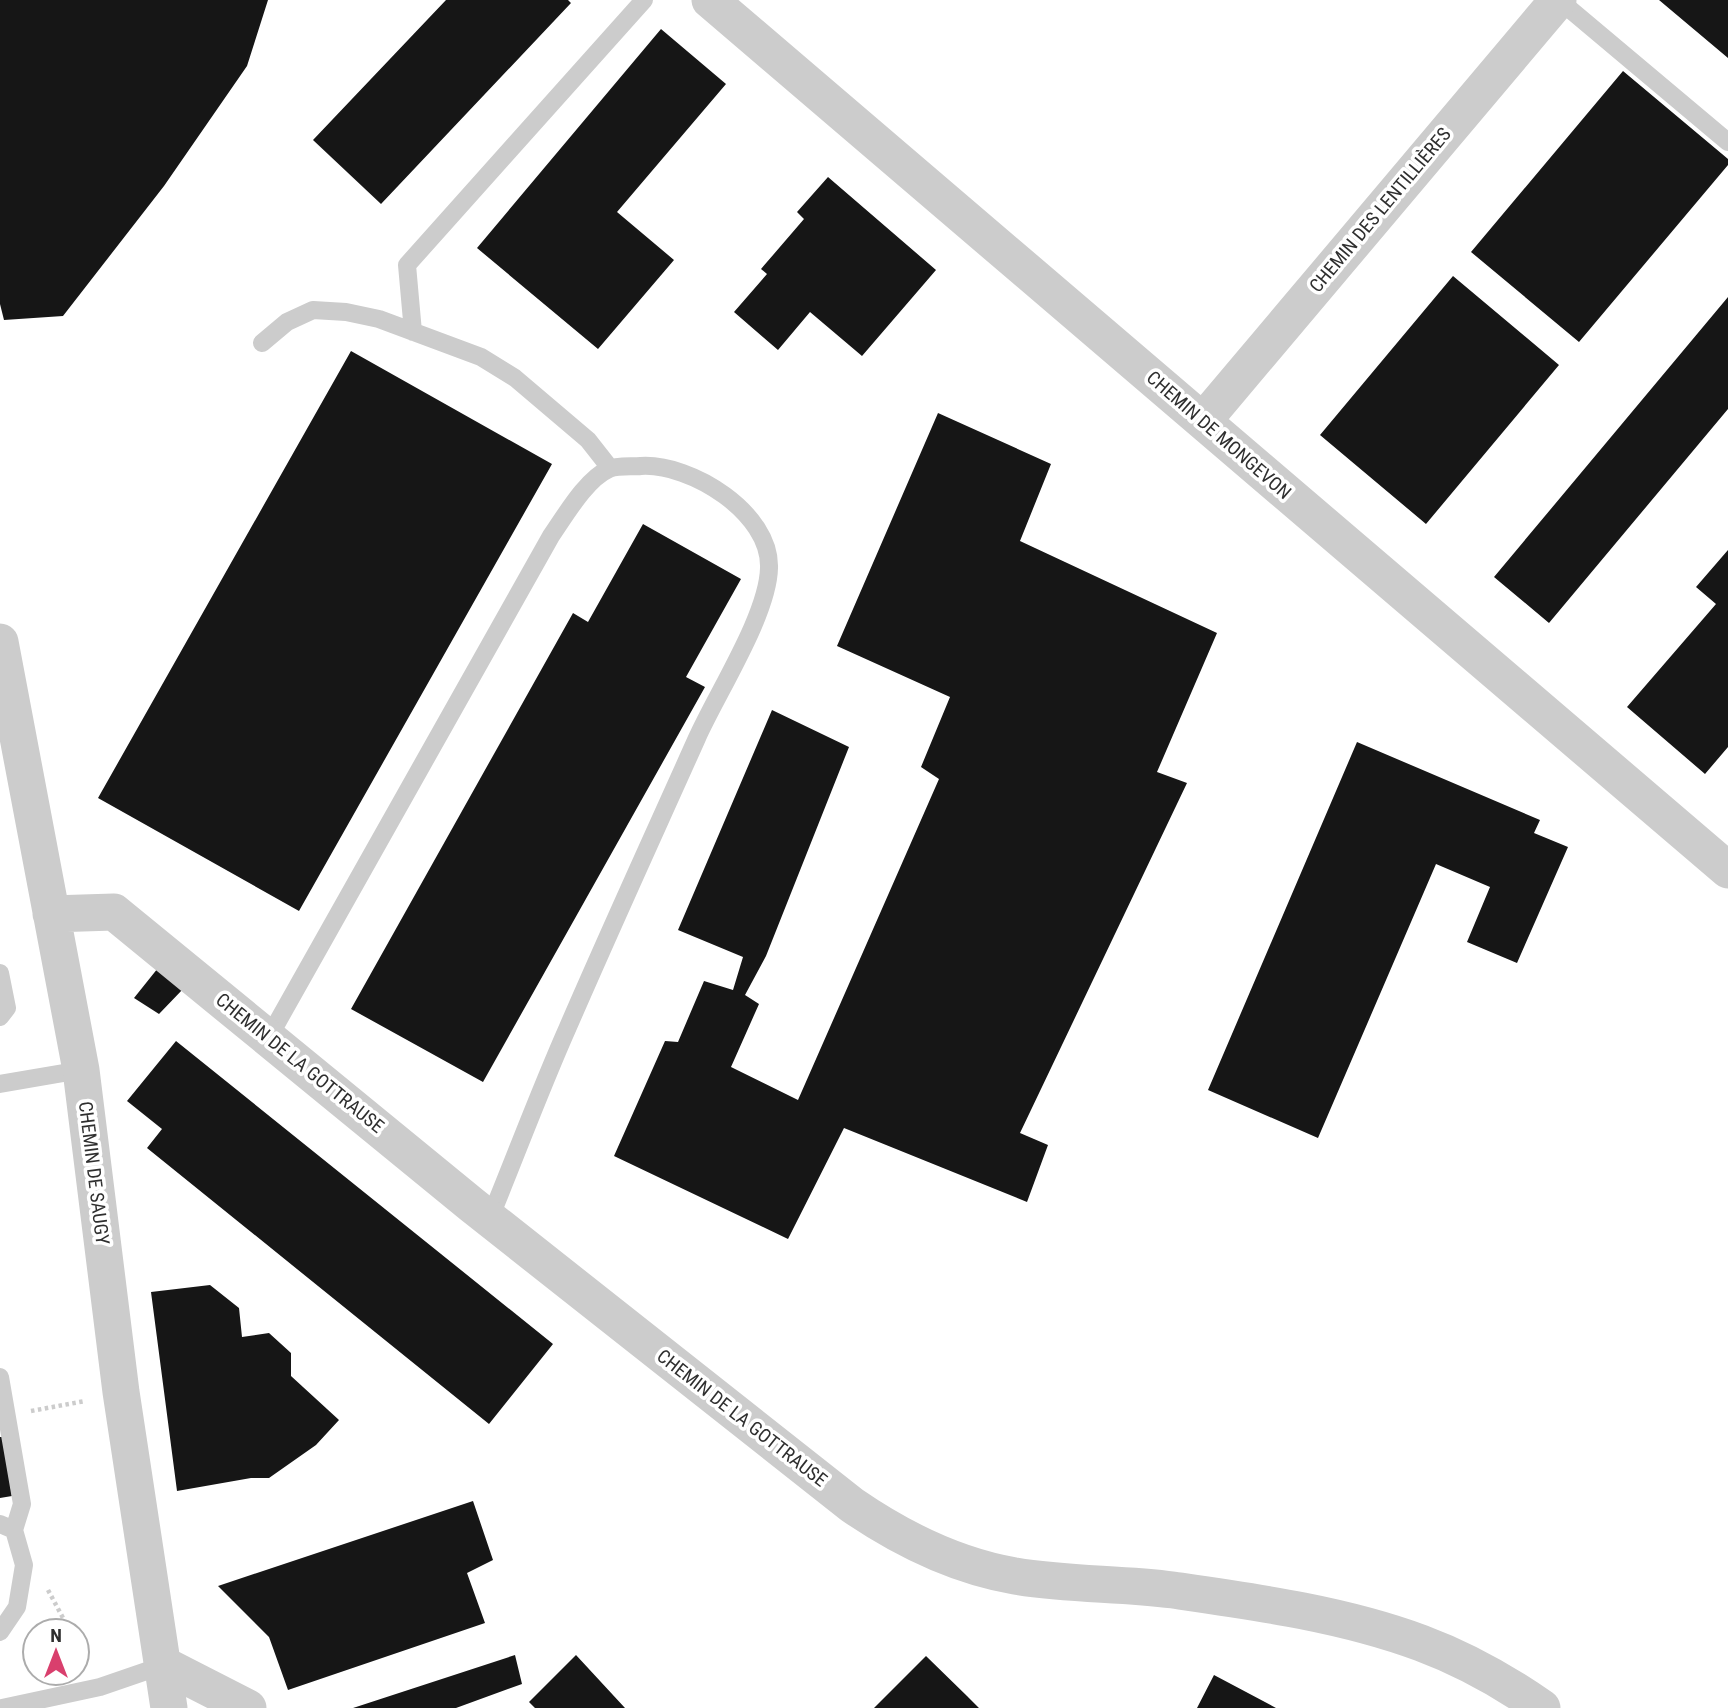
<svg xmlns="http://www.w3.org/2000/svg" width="1728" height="1708" viewBox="0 0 1728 1708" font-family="'Roboto Condensed',sans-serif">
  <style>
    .building { fill: #161616 }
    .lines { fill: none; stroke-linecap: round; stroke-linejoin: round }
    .path { stroke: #ccc; stroke-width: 4.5; stroke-dasharray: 3.5 3.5; stroke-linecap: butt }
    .lane { stroke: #ccc; stroke-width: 18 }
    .street { stroke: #ccc; stroke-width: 37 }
    .labels { text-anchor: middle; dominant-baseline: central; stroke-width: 7; stroke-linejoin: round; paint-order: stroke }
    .street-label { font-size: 19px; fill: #2f2f2f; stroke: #fff }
  </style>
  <rect width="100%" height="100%" fill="#fff"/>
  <path class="building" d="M0,0H268L247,66L164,186L63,316L4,320L0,304Z
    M446,0H568L571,3L381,204L313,140Z
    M1659,0H1728V58Z
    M661,29L726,84L617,212L674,260L598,349L477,248Z
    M1623,71L1728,159V165L1579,342L1471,252Z
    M828,177L936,270L862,356L810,312L778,350L734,312L767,274L761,269L804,219L797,212Z
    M1453,276L1559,365L1426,524L1320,435Z
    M1728,297V409L1549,623L1494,577Z
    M351,351L552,464L299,911L98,798Z
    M938,413L1051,464L1020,541L1217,633L1157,772L1187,783L1020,1133L1048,1145L1027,1202L844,1128L788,1239L614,1156L665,1041L678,1042L704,981L733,990L743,957L678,930L772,710L849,747L766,956L745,995L759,1004L731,1067L798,1100L939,779L921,767L950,697L837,646Z
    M643,524L741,579L686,677L705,687L483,1082L351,1009L573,613L588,622Z
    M1728,550V747L1705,774L1627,707L1716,604L1696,587Z
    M1357,742L1540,820L1534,833L1568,847L1517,963L1467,942L1490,887L1436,864L1318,1138L1208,1090Z
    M158,968L184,988L159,1014L134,998Z
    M176,1041L553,1344L489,1424L147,1148L162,1129L127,1101Z
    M210,1285L239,1308L242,1337L269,1333L291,1353V1376L339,1420L316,1445L269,1478H251L177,1491L151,1292Z
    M0,1437H3L12,1496L0,1498Z
    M473,1501L493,1560L467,1573L485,1623L288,1690L269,1637L218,1586Z
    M515,1655L522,1684L456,1708H353Z
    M576,1655L625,1708H535L529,1702Z
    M926,1656L967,1696L979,1708H874Z
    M1214,1675L1276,1708H1197Z"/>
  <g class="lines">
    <path class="path" d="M31,1411L85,1401
      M48,1590L70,1631
      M77,1645L84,1659"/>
    <path class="lane" d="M1559,0L1728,142
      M413,332L407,265L644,0
      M262,343L287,322L313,310L346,312L379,319L481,357L515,378L588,440L610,468
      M0,973L7,1008L0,1017
      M269,1037L551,536C565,516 586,479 609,469C617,465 632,467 641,466C691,463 771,513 769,568C768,615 717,693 697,738C654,834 610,930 568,1027C540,1090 516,1155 490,1218
      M0,1084L81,1070
      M0,1377L22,1504L14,1530
      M0,1524L14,1530L24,1565L17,1607L0,1632
      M2,1708L100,1687L164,1665"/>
    <path class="street" d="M710,0L1728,870
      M1203,421L1558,0
      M0,642L81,1070L121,1392L169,1708
      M51,914L114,912L472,1205L852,1505C900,1538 957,1566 1015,1576C1067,1585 1121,1583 1173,1590C1256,1602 1343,1614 1421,1643C1464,1659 1505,1682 1542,1708
      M164,1665L248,1708"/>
  </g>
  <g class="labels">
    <g class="street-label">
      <text transform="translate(1380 210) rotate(-50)">CHEMIN DES LENTILLIÈRES</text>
      <text transform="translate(1219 435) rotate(41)">CHEMIN DE MONGEVON</text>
      <text transform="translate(300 1063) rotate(39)">CHEMIN DE LA GOTTRAUSE</text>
      <text transform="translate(94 1173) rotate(83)">CHEMIN DE SAUGY</text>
      <text transform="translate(742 1418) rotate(38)">CHEMIN DE LA GOTTRAUSE</text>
    </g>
  </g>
  <g transform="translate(56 1652)"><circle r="33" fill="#ffffff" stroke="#acacac" stroke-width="2"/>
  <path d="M0-5L12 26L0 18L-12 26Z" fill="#d93f6d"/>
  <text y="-10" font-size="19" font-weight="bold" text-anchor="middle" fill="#2f2f2f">N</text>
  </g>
</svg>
